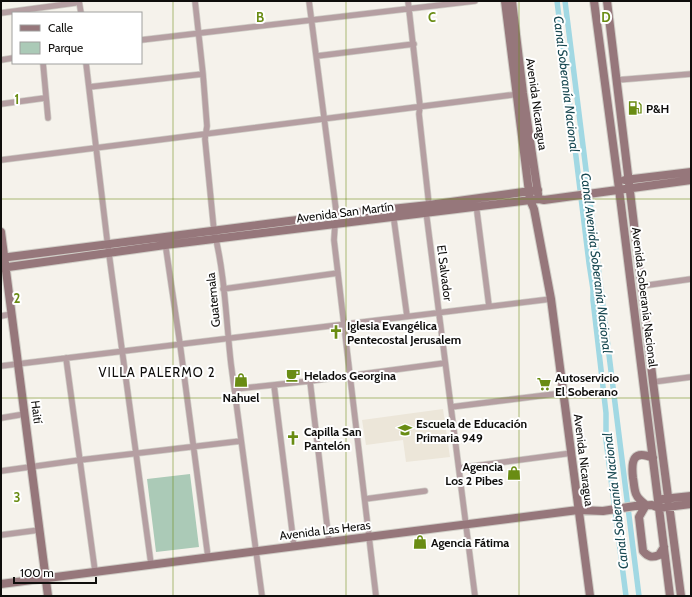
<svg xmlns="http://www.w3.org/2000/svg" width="692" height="597" viewBox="0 0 692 597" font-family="Cabin,sans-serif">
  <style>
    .built { fill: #ece6d9 }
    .green { fill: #abcab7 }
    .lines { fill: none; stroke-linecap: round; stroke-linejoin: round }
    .canal { stroke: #a1d8e3; stroke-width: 5.5 }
    .street-casing { stroke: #d0cec7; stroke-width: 7 }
    .secondary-casing { stroke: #d0cec7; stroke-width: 10 }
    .street { stroke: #b59fa2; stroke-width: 5.5 }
    .secondary { stroke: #96777b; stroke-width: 8 }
    .grid { fill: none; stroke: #698c13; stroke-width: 1; stroke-opacity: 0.55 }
    .labels { text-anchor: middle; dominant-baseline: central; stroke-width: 4; stroke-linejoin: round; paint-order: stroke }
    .street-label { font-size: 12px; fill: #0f0e0c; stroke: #fff }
    .poi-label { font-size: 12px; font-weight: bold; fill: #0f0e0c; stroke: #fff; text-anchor: start }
    .water-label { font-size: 13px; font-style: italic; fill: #184851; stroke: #fff }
    .neighbourhood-label { font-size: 13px; letter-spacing: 1px; fill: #0f0e0c; stroke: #fff }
    .grid-label { font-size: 13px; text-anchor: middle; font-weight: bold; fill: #698c13; stroke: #fff; stroke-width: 4; stroke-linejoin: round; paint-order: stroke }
  </style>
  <rect width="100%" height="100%" fill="#f5f2eb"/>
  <path class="built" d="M443,409L450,457L406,462L403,440L366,445L362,420Z"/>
  <path class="green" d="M103,249V250L15,263L14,261L16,260Z
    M190,474L199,547L156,552L147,479Z"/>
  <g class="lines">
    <path class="canal" d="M557,1L589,263L593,289V300L606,413V440L626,596
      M565,1L639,596"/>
    <defs>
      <path id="street" d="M79,1L81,13
        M195,1L203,74L207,126L205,139L214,231C225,274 226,320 231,364C241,441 252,519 262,596
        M309,1L336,210L334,240L376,596
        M408,1L420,106L419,114L429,205L426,213L427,219L475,596
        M1,13L75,3L79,1
        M141,40L475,1
        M317,56L414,44
        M1,60L13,58
        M43,63L48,118
        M86,63L107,239L151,564
        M617,80L691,74
        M89,87L203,74
        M1,104L45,98
        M1,160L519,94
        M476,204L489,306
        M393,213L407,316
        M165,242L180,344L208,557
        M642,286L691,279
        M223,289L338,273
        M1,316L12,314
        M66,358L95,571
        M1,366L551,299
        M310,381L329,542
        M653,382L691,377
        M274,385L294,546
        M235,389L310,381L445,363
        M451,407L563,393
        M1,418L25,414
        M459,468L572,453
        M1,471L80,460L241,441
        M365,499L425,491
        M1,535L39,530"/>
      <path id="secondary" d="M505,1L530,200L534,209L551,299L590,596
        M512,1L523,93L538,194
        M594,1L618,181L670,596
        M607,1L653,382L681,596
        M625,180L691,172
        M1,232L48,596
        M1,258L336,215L429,205L538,190
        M1,268L165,245L539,199L544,200L691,180
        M653,458C633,449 631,461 633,478C634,483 634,489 636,494C638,499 642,502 646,505L639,517L643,551C648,557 652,558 659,555L664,547
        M663,499L691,496
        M1,584L578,510L603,511L635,506L652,505L659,508L691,504"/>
    </defs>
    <use href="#street" class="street-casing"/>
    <use href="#secondary" class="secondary-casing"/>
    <use href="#street" class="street"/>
    <use href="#secondary" class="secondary"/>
  </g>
  <path class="grid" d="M173,1V596M346,1V596M519,1V596M1,199H691M1,398H691"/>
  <defs>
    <symbol id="fuel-bare" viewBox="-9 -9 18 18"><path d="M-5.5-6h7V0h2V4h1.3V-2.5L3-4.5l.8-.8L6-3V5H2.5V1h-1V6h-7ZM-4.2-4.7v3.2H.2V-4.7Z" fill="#698c13" stroke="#fff" stroke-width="2.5" paint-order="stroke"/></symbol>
    <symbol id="church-bare" viewBox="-9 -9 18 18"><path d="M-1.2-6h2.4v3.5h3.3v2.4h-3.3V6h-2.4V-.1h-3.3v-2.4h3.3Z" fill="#698c13" stroke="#fff" stroke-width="2.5" paint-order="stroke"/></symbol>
    <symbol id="cafe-bare" viewBox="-9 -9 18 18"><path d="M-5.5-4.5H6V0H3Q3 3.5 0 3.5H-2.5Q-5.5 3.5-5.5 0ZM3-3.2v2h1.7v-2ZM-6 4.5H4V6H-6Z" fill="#698c13" stroke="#fff" stroke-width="2.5" paint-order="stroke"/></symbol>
    <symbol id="shop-bare" viewBox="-9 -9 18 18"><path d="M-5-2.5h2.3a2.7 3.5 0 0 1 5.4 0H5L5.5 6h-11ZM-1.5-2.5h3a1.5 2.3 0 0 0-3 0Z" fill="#698c13" stroke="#fff" stroke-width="2.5" paint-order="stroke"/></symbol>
    <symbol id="supermarket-bare" viewBox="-9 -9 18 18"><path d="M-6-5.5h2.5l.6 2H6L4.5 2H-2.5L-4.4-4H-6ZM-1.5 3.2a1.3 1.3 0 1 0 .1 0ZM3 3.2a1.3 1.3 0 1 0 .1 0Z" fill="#698c13" stroke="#fff" stroke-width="2.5" paint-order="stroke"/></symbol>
    <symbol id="school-bare" viewBox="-9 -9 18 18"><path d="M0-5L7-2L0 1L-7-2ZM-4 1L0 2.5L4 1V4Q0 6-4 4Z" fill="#698c13" stroke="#fff" stroke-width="2.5" paint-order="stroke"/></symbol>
  </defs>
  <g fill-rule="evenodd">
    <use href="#fuel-bare" x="625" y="98" width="20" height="20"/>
    <use href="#church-bare" x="326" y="322" width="20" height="20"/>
    <use href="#cafe-bare" x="283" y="365" width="20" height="20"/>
    <use href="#shop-bare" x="231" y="370" width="20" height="20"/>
    <use href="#supermarket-bare" x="534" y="374" width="20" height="20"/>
    <use href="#school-bare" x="395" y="420" width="20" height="20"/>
    <use href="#church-bare" x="283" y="428" width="20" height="20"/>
    <use href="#shop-bare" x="504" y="463" width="20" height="20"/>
    <use href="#shop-bare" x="410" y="532" width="20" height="20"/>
  </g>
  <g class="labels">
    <g class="street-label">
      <text transform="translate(537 104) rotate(82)">Avenida Nicaragua</text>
      <text transform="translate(345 212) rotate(-7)">Avenida San Martín</text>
      <text transform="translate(445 273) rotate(83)">El Salvador</text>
      <text transform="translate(645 297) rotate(83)">Avenida Soberanía Nacional</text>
      <text transform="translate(213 300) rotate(-96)">Guatemala</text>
      <text transform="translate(37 412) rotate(83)">Haití</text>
      <text transform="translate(584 460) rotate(83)">Avenida Nicaragua</text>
      <text transform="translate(325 530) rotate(-7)">Avenida Las Heras</text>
    </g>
    <g class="poi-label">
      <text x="646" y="108">P&amp;H</text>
      <text x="347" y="325">Iglesia Evangélica<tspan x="347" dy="14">Pentecostal Jerusalem</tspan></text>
      <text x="304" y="375">Helados Georgina</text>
      <text x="555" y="377">Autoservicio<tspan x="555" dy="14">El Soberano</tspan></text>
      <text x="241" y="397" text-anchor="middle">Nahuel</text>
      <text x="416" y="423">Escuela de Educación<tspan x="416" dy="14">Primaria 949</tspan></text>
      <text x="304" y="431">Capilla San<tspan x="304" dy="14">Pantelón</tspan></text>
      <text x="503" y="466" text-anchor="end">Agencia<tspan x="503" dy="14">Los 2 Pibes</tspan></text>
      <text x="431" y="542">Agencia Fátima</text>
    </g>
    <g class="water-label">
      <text transform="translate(567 84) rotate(83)">Canal Soberanía Nacional</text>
      <text transform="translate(597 263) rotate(83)">Canal Avenida Soberanía Nacional</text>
      <text transform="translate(615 501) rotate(-97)">Canal Soberanía Nacional</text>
    </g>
    <g class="neighbourhood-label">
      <text x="157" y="372">VILLA PALERMO 2</text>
    </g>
  </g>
  <g class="grid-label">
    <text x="260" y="22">B</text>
    <text x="432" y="22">C</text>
    <text x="606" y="22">D</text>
    <text x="17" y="104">1</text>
    <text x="17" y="303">2</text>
    <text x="17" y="502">3</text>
  </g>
  <rect width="692" height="597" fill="none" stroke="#0f0e0c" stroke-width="4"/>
  <rect x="12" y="12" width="130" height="52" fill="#ffffff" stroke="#9f9f9e"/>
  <rect x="20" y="25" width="20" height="6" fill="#96777b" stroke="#9f9f9e"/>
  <text x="48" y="32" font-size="12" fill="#0f0e0c">Calle</text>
  <rect x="20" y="42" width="20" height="12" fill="#abcab7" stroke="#9f9f9e"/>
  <text x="48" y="52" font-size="12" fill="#0f0e0c">Parque</text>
  <path d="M14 577v6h82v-6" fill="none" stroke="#0f0e0c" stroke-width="2"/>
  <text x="20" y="577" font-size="12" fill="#0f0e0c" stroke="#ffffff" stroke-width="3" paint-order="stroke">100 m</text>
</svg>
